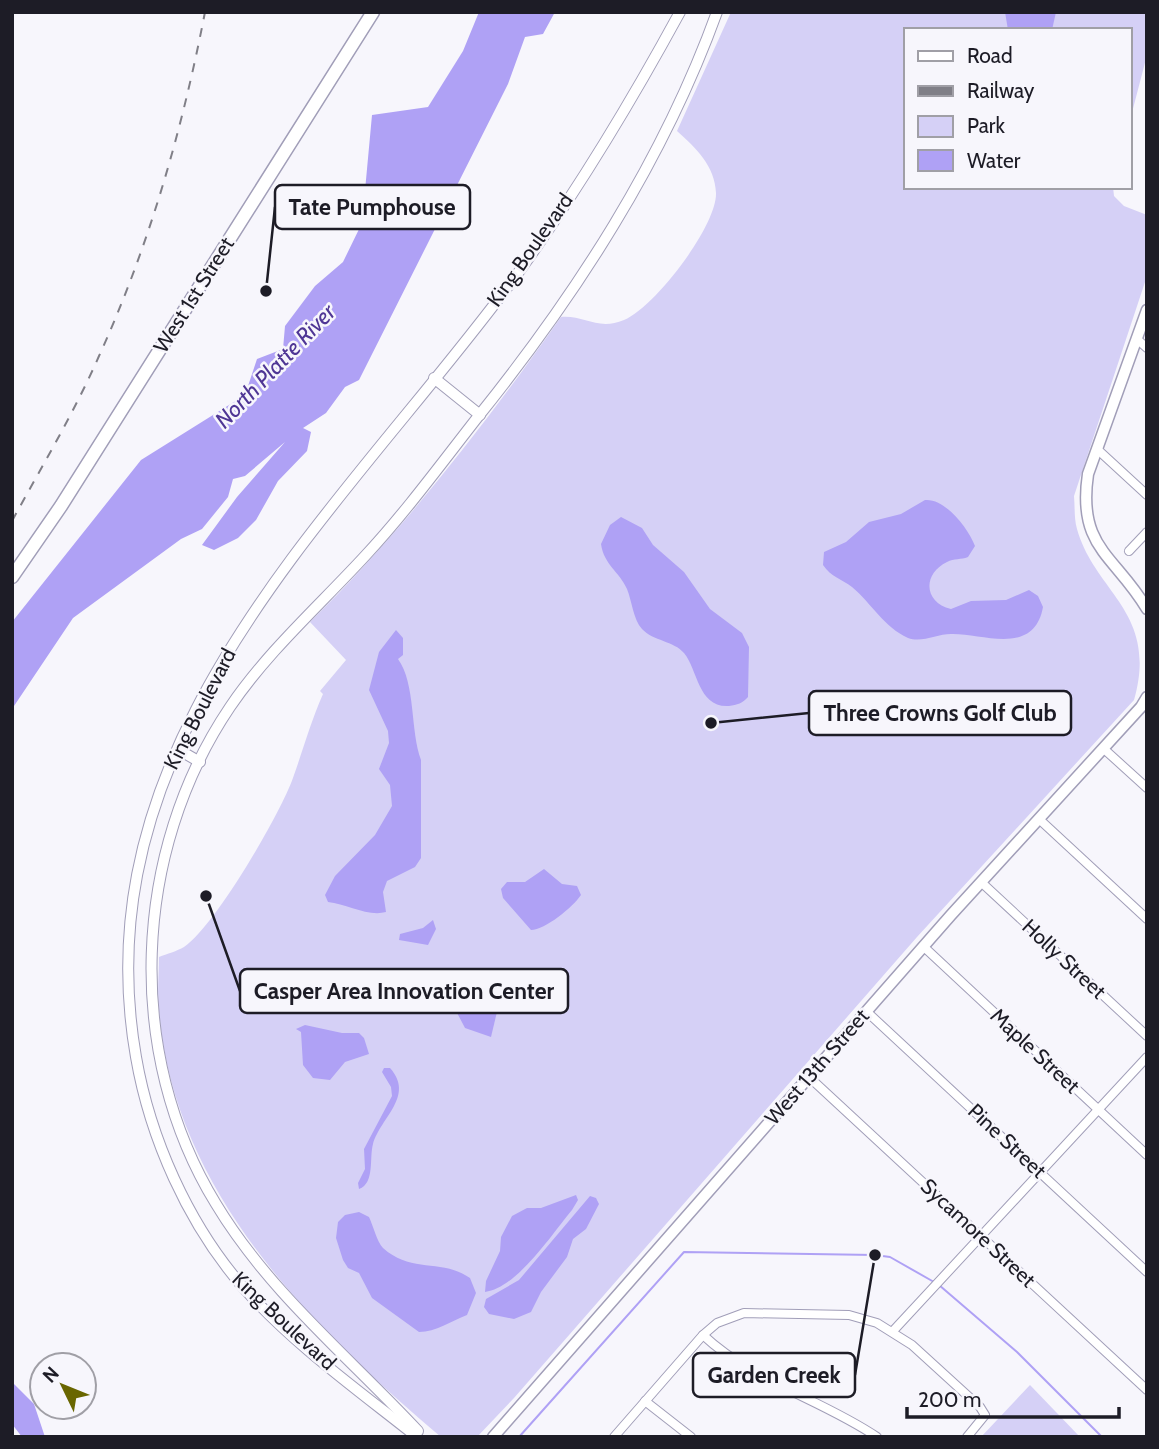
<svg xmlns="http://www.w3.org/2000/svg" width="1159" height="1449" font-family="Cabin,sans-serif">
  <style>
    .green { fill: #d5d0f6 }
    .water { fill: #afa1f5 }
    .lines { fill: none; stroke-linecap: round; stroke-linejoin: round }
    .stream { stroke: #afa1f5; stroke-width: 2 }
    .minor-casing { stroke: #a19eb8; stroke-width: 10 }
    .tertiary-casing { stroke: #a19eb8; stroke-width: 12 }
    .secondary-casing { stroke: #a19eb8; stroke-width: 13 }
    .primary-casing { stroke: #a19eb8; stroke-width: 15 }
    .minor { stroke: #fff; stroke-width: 8 }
    .tertiary { stroke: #fff; stroke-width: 10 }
    .secondary { stroke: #fff; stroke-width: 10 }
    .primary { stroke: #fff; stroke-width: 12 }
    .rail { stroke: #807f87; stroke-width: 2; stroke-dasharray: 9 9; stroke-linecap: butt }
    .labels { text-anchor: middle; stroke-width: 5; stroke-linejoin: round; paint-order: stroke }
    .street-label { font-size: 21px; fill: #1d1c26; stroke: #f7f6fc }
    .water-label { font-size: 23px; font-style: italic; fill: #4f3695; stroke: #f7f6fc }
    .leader { fill: none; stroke: #1d1c26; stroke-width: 2.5 }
    .callout-dot { fill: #1d1c26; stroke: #f7f6fc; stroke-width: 2.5 }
    .callout { fill: #f7f6fc; stroke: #1d1c26; stroke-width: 2.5 }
    .callout-label { font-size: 23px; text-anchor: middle; font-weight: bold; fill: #1d1c26 }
  </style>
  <rect width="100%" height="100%" fill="#f7f6fc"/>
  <g class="green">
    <path d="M731,12H1147V55L1129,124V30H905V187H1113L1114,196L1124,206L1147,215V276L1074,496C1075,507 1074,519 1077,529C1095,593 1159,612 1134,700L917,937L514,1398L477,1437H441C310,1326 173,1190 159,1010C157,993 159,974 159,957C167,954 177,951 184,947C214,928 283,810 294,775C304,747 311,721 323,694L320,691L346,660L310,622C402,532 487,422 561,317C584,315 598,331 624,320C655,307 717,226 716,193C715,166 696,148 677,131Z"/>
    <polygon points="1030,1385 1080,1437 981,1437"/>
  </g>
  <g class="water">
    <polygon points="479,12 555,12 543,34 525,37 508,84 359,380 345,387 326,413 303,428 311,432 307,451 278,481 256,520 238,538 214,550 202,545 237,497 285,442 245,476 233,479 228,497 202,529 181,539 73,618 12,709 12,622 141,460 245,395 257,359 283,349 285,326 315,286 343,262 362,223 372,115 428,107 463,51"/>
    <polygon points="1005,12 1056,12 1052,30 1008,30"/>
    <path d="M925,500C945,498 968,528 975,546L968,557C961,560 954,558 947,562C922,574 924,603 951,609L971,601L1006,600L1029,590L1038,596L1043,607C1034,657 982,633 951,634C937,634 922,643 908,638C884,627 872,604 852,587C842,579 831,577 823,565L824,552L846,542L869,522L901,514Z"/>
    <path d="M621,517L642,528L653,545L684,572L710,609L742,633L749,647L748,697C743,703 737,705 729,706C698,708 698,670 684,653C674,641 653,641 642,629C633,619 632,601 627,589C619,571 604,565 601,544L610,525Z"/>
    <path d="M396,630L403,638V655L398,659C416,684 410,731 421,760V858L415,867L387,881L383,892L386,912C368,917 347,904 328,902L325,895L335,876L375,835L392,806L390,785L379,769L389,743L388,731L369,690L379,652Z"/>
    <path d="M544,869L562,884L577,886L581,895C573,907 545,930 531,930L503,898L501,889L507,882H525Z"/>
    <polygon points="433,920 436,929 428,945 399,940 400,934 423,928"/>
    <polygon points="495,991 501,995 491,1037 465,1028 455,1009 459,993"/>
    <polygon points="305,1025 342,1033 359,1033 364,1038 369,1054 345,1062 330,1080 313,1078 303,1065 301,1032 296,1029"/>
    <path d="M384,1068H390C415,1096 381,1117 373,1144C369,1158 375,1183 359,1189L358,1183L365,1169L364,1149L392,1096L391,1087L382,1072Z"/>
    <path d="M576,1195L578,1200L572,1210C552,1234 517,1288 485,1292L486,1281L500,1251L501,1237L512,1216L527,1208H541Z"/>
    <polygon points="590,1196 596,1198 599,1204 586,1229 573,1239 567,1257 541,1292 531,1312 514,1319 489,1314 484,1307 486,1299 519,1280"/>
    <path d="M359,1212L369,1217C373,1225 377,1242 383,1248C412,1274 441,1258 470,1278L476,1293L467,1315C451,1321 436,1332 419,1332L372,1298L359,1273L348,1268L343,1260L336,1238L338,1222L345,1215Z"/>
    <polygon points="12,1382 34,1404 45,1437 22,1437 12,1424"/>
  </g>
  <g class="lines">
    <g class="stream">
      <polyline points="939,1285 1017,1352 1102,1437"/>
      <polyline points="519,1437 684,1252 875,1255 890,1257 934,1282"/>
    </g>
    <defs>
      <g id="minor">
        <polyline points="1138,340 1147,348"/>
        <polyline points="1097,449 1147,495"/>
        <polyline points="1129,551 1147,532"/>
        <polyline points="1104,749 1147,788"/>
        <polyline points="1039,819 1147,919"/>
        <polyline points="981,882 1147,1036"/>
        <polyline points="924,947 1147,1155"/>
        <polyline points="866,1011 1147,1272"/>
        <polyline points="809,1077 1147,1390"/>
        <polyline points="893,1331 1147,1057"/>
        <path d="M703,1335C753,1382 821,1399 877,1437"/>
        <polyline points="645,1401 691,1437"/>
        <polyline points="614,1437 703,1335 717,1323 744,1313 849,1315 877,1323 912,1345 980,1407 985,1415 967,1437"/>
      </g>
      <g id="tertiary">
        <polyline points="434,378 480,415"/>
        <polyline points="179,750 200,762"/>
        <path d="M418,1431C349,1357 269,1292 216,1204C124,1054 132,852 230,707C268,651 319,606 365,556C405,513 441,464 477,418C576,295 663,161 717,12"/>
        <path d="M417,1437C358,1390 292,1343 243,1287C188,1224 150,1138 136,1057C79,733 346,508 518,273C578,190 631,102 680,12"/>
      </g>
      <g id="secondary">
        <path d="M1147,310L1088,474C1077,548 1115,555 1147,609"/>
        <polyline points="493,1437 951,915 1141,707 1147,697"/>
      </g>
      <polyline id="primary" points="12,577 61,506 373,12"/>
    </defs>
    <use href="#minor" class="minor-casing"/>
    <use href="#tertiary" class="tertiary-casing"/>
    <use href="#secondary" class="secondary-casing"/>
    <use href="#primary" class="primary-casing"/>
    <use href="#minor" class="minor"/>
    <use href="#tertiary" class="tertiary"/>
    <use href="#secondary" class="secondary"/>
    <use href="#primary" class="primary"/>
    <path class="rail" d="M12,521C42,466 74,413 99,356C149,246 182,131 205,12"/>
  </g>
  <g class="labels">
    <g class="street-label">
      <text transform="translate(530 250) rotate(-55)" y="7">King Boulevard</text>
      <text transform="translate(194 295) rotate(-58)" y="7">West 1st Street</text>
      <text transform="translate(200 709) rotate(-63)" y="7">King Boulevard</text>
      <text transform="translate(1064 959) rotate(43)" y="7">Holly Street</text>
      <text transform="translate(1035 1051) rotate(43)" y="7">Maple Street</text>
      <text transform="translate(817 1067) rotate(-49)" y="7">West 13th Street</text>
      <text transform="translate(1007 1141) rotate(43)" y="7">Pine Street</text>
      <text transform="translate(978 1233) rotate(43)" y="7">Sycamore Street</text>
      <text transform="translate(284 1321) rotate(43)" y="7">King Boulevard</text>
    </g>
    <g class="water-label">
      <text transform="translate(275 366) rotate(-46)" y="8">North Platte River</text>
    </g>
  </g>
  <path class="leader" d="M266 291L275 207M711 723L809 713M206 896L240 991M875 1255L855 1375"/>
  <g class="callout-dot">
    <circle cx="266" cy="291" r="7"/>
    <circle cx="711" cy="723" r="7"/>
    <circle cx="206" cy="896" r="7"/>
    <circle cx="875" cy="1255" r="7"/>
  </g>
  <g class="callout">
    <rect x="275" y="185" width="195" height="44" rx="7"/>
    <rect x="809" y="691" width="262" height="44" rx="7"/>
    <rect x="240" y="969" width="328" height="44" rx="7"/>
    <rect x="693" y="1353" width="162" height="44" rx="7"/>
  </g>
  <g class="callout-label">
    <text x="372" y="215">Tate Pumphouse</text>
    <text x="940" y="721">Three Crowns Golf Club</text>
    <text x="404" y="999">Casper Area Innovation Center</text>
    <text x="774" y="1383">Garden Creek</text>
  </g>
  <rect width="1159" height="1449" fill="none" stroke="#1d1c26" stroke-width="28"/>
  <rect x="904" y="28" width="228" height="161" fill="#f7f6fc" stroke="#a09fa6" stroke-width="2"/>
  <rect x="918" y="51" width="35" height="10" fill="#ffffff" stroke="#a09fa6" stroke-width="2"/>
  <text x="967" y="63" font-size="21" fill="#1d1c26">Road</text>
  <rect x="918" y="86" width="35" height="10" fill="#807f87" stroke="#a09fa6" stroke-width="2"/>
  <text x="967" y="98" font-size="21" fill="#1d1c26">Railway</text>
  <rect x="918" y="116" width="35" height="21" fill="#d5d0f6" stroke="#a09fa6" stroke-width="2"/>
  <text x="967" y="133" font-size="21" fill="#1d1c26">Park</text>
  <rect x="918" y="150" width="35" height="21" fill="#afa1f5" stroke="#a09fa6" stroke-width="2"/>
  <text x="967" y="168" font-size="21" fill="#1d1c26">Water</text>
  <g transform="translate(63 1386) rotate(313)"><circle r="33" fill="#f7f6fc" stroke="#a09fa6" stroke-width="2"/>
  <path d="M0-5L12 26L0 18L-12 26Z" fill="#696600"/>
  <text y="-10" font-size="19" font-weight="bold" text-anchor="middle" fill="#1d1c26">N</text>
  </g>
  <path d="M907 1407v10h212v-10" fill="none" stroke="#1d1c26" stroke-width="3.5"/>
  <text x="918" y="1407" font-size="21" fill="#1d1c26" stroke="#f7f6fc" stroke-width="5" paint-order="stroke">200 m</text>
</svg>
